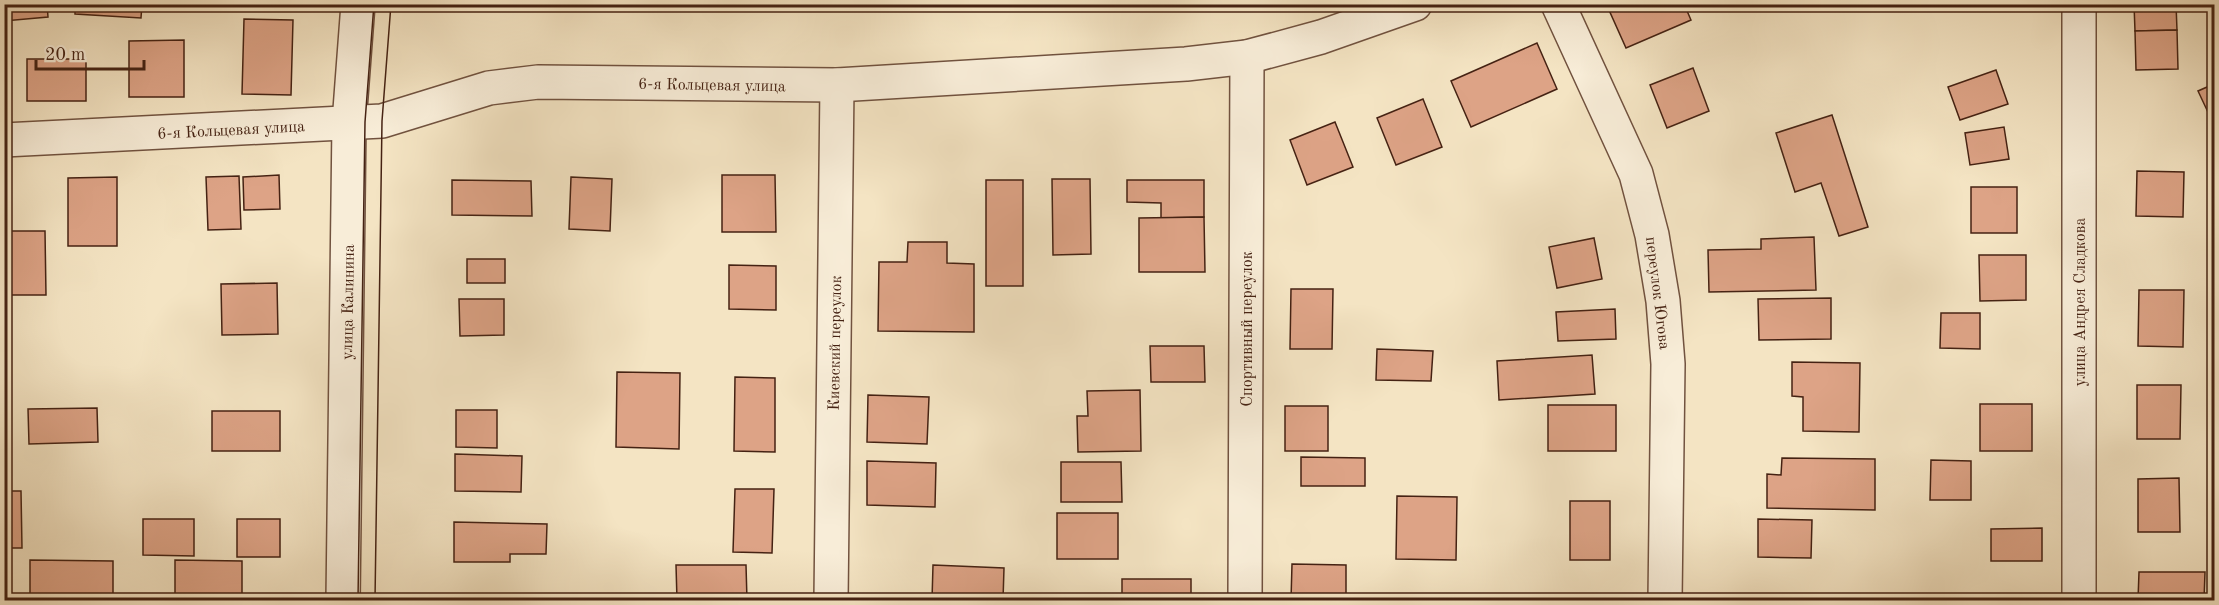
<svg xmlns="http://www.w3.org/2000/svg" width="2219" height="605" font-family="'Old Standard TT',serif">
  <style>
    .building { fill: #dda386; stroke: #452213; stroke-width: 1.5 }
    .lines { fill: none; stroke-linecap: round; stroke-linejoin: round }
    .minor-casing { stroke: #71523f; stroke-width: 36 }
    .minor { stroke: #f8edd8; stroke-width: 33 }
    .tram { stroke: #452213; stroke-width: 1.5 }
    .labels { text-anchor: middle; stroke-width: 4.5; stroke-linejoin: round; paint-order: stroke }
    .street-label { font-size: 16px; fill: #452213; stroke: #f8edd8 }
  </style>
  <rect width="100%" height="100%" fill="#f4e4c3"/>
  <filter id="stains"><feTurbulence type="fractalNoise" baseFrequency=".00333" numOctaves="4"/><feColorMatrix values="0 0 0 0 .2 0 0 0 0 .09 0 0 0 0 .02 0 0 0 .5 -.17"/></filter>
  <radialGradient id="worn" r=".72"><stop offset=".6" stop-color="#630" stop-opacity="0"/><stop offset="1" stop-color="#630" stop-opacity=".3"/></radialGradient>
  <g class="building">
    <polygon points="4,4 47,4 48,17 4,21"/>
    <polygon points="75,4 142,4 141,18 75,14"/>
    <polygon points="469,4 518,4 518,6"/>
    <polygon points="558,4 607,4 607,10 558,8"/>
    <polygon points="896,4 950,4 950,7 896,6"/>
    <rect x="955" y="4" width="42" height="3"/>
    <polygon points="1621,4 1684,4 1691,20 1626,48 1609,10"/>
    <polygon points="2134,4 2176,4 2177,30 2135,31"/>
    <polygon points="244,19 293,20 291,95 242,94"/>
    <polygon points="2177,30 2178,69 2136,70 2135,31"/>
    <polygon points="184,40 184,97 129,97 129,41"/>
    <polygon points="1537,43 1557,89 1471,127 1451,81"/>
    <rect x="27" y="59" width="59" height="42"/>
    <polygon points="1693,68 1709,111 1667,128 1650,85"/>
    <polygon points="1996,70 2008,104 1960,120 1948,87"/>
    <polygon points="2214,84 2214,125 2198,91"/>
    <polygon points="1423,99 1442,147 1396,165 1377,118"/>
    <polygon points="1832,115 1868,227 1839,236 1821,183 1795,192 1776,133"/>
    <polygon points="1335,122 1353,167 1307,185 1290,140"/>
    <polygon points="2004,127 2009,159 1970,165 1965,133"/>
    <polygon points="2137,171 2184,172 2183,217 2136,216"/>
    <polygon points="279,175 280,209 244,210 243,177"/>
    <polygon points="722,175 775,175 776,232 722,232"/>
    <polygon points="239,176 241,229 208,230 206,177"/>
    <polygon points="117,177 117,246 68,246 68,178"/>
    <polygon points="571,177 612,179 610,231 569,229"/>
    <polygon points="1052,179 1090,179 1091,254 1053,255"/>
    <polygon points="452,180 531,181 532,216 452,215"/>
    <rect x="986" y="180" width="37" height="106"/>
    <polygon points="1127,180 1204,180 1204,217 1161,218 1161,203 1127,202"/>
    <rect x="1971" y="187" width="46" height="46"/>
    <polygon points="1204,217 1205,272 1139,272 1139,218"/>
    <polygon points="4,231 45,231 46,295 4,295"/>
    <polygon points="1814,237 1816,290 1709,292 1708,250 1761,249 1761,239"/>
    <polygon points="1594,238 1602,279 1557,288 1549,247"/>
    <polygon points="908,242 947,242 947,263 974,264 974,332 878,331 879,262 907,262"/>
    <polygon points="1979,255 2026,255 2026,300 1980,301"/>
    <rect x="467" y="259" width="38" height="24"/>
    <polygon points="729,265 776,266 776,310 729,309"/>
    <polygon points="277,283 278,334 222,335 221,284"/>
    <polygon points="1291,289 1333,289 1332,349 1290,349"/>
    <polygon points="2139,290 2184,290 2183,347 2138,346"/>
    <polygon points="1831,298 1831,339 1759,340 1758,299"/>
    <polygon points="459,299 504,299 504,335 460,336"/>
    <polygon points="1615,309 1616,339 1558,341 1556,312"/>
    <polygon points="1941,313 1980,313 1980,349 1940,348"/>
    <polygon points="1150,346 1204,346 1205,382 1151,382"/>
    <polygon points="1377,349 1433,351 1431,381 1376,380"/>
    <polygon points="1592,355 1595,394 1499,400 1497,361"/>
    <polygon points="1792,362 1860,363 1859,432 1803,431 1803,397 1792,396"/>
    <polygon points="617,372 680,373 679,449 616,447"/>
    <polygon points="735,377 775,378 775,452 734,451"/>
    <polygon points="2137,385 2181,385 2180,439 2137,439"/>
    <polygon points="1140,390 1141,451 1078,452 1077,416 1088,416 1087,391"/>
    <polygon points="868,395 929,397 927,444 867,442"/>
    <rect x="1980" y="404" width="52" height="47"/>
    <rect x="1548" y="405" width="68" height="46"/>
    <rect x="1285" y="406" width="43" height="45"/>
    <polygon points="97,408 98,442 29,444 28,409"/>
    <polygon points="456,410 497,410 497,448 456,447"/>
    <rect x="212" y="411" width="68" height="40"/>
    <polygon points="455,454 522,456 521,492 455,491"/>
    <polygon points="1301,457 1365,458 1365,486 1301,486"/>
    <polygon points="1782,458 1875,459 1875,510 1767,508 1767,474 1781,475"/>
    <polygon points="1931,460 1971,461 1971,500 1930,500"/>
    <polygon points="867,461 936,463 935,507 867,505"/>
    <polygon points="1061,462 1121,462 1122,502 1061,502"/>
    <polygon points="2179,478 2180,532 2138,532 2138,479"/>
    <polygon points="735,489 774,489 772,553 733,552"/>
    <polygon points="4,491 21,491 22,548 4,548"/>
    <polygon points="1397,496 1457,497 1456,560 1396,559"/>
    <rect x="1570" y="501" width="40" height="59"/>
    <rect x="1057" y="513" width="61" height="46"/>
    <polygon points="143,519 194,519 194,556 143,555"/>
    <rect x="237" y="519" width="43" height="38"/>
    <polygon points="1758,519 1812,520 1811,558 1758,557"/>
    <polygon points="454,522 547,524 546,554 510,554 510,562 454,562"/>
    <polygon points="2042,528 2042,561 1991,561 1991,529"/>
    <polygon points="30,560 113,561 113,595 80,595 80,600 30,600"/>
    <polygon points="175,560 242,561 242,600 175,600"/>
    <polygon points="1292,564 1346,565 1346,600 1291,600"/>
    <polygon points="676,565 746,565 747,600 677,600"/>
    <polygon points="933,565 1004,568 1003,600 932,600"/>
    <polygon points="2139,572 2205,572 2204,600 2138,600"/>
    <rect x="1122" y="579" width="69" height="21"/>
    <polygon points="1724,595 1797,597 1797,600 1724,600"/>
  </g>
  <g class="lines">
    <defs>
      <g id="minor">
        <polyline points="1558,4 1636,174 1652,235 1663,301 1668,364 1665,600"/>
        <polyline points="4,140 382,121 489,88 538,82 837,85 1186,64 1247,57 1321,37 1415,4"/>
        <polyline points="343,600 349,123 358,4"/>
        <polyline points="831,600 837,85"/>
        <polyline points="1245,600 1247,57"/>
        <polyline points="2079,600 2079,4"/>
      </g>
    </defs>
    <use href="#minor" class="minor-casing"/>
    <use href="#minor" class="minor"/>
    <g class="tram">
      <polyline points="358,600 365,122 374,4"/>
      <polyline points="375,600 382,121 391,4"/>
    </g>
  </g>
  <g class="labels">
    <g class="street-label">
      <text transform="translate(712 84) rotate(1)" y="6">6-я Кольцевая улица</text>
      <text transform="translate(231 129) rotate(-3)" y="6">6-я Кольцевая улица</text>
      <text transform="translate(1659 293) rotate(83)" y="6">переулок Югова</text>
      <text transform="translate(347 302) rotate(-89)" y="6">улица Калинина</text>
      <text transform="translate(2079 302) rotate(-90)" y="6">улица Андрея Сладкова</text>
      <text transform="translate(1246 329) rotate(-90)" y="6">Спортивный переулок</text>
      <text transform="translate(834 343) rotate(-89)" y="6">Киевский переулок</text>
    </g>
  </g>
  <rect width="2219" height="605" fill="none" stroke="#f4e4c3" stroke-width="24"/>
  <rect x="6" y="6" width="2207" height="593" fill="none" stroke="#452213" stroke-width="3"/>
  <rect x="12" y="12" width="2195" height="581" fill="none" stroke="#452213" stroke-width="1.5"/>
  <path d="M36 60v9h108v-9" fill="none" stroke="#452213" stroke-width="3"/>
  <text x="45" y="60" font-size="18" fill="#452213" stroke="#f8edd8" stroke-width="4.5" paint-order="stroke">20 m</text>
  <rect width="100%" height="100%" filter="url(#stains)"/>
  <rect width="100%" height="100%" fill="url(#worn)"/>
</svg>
